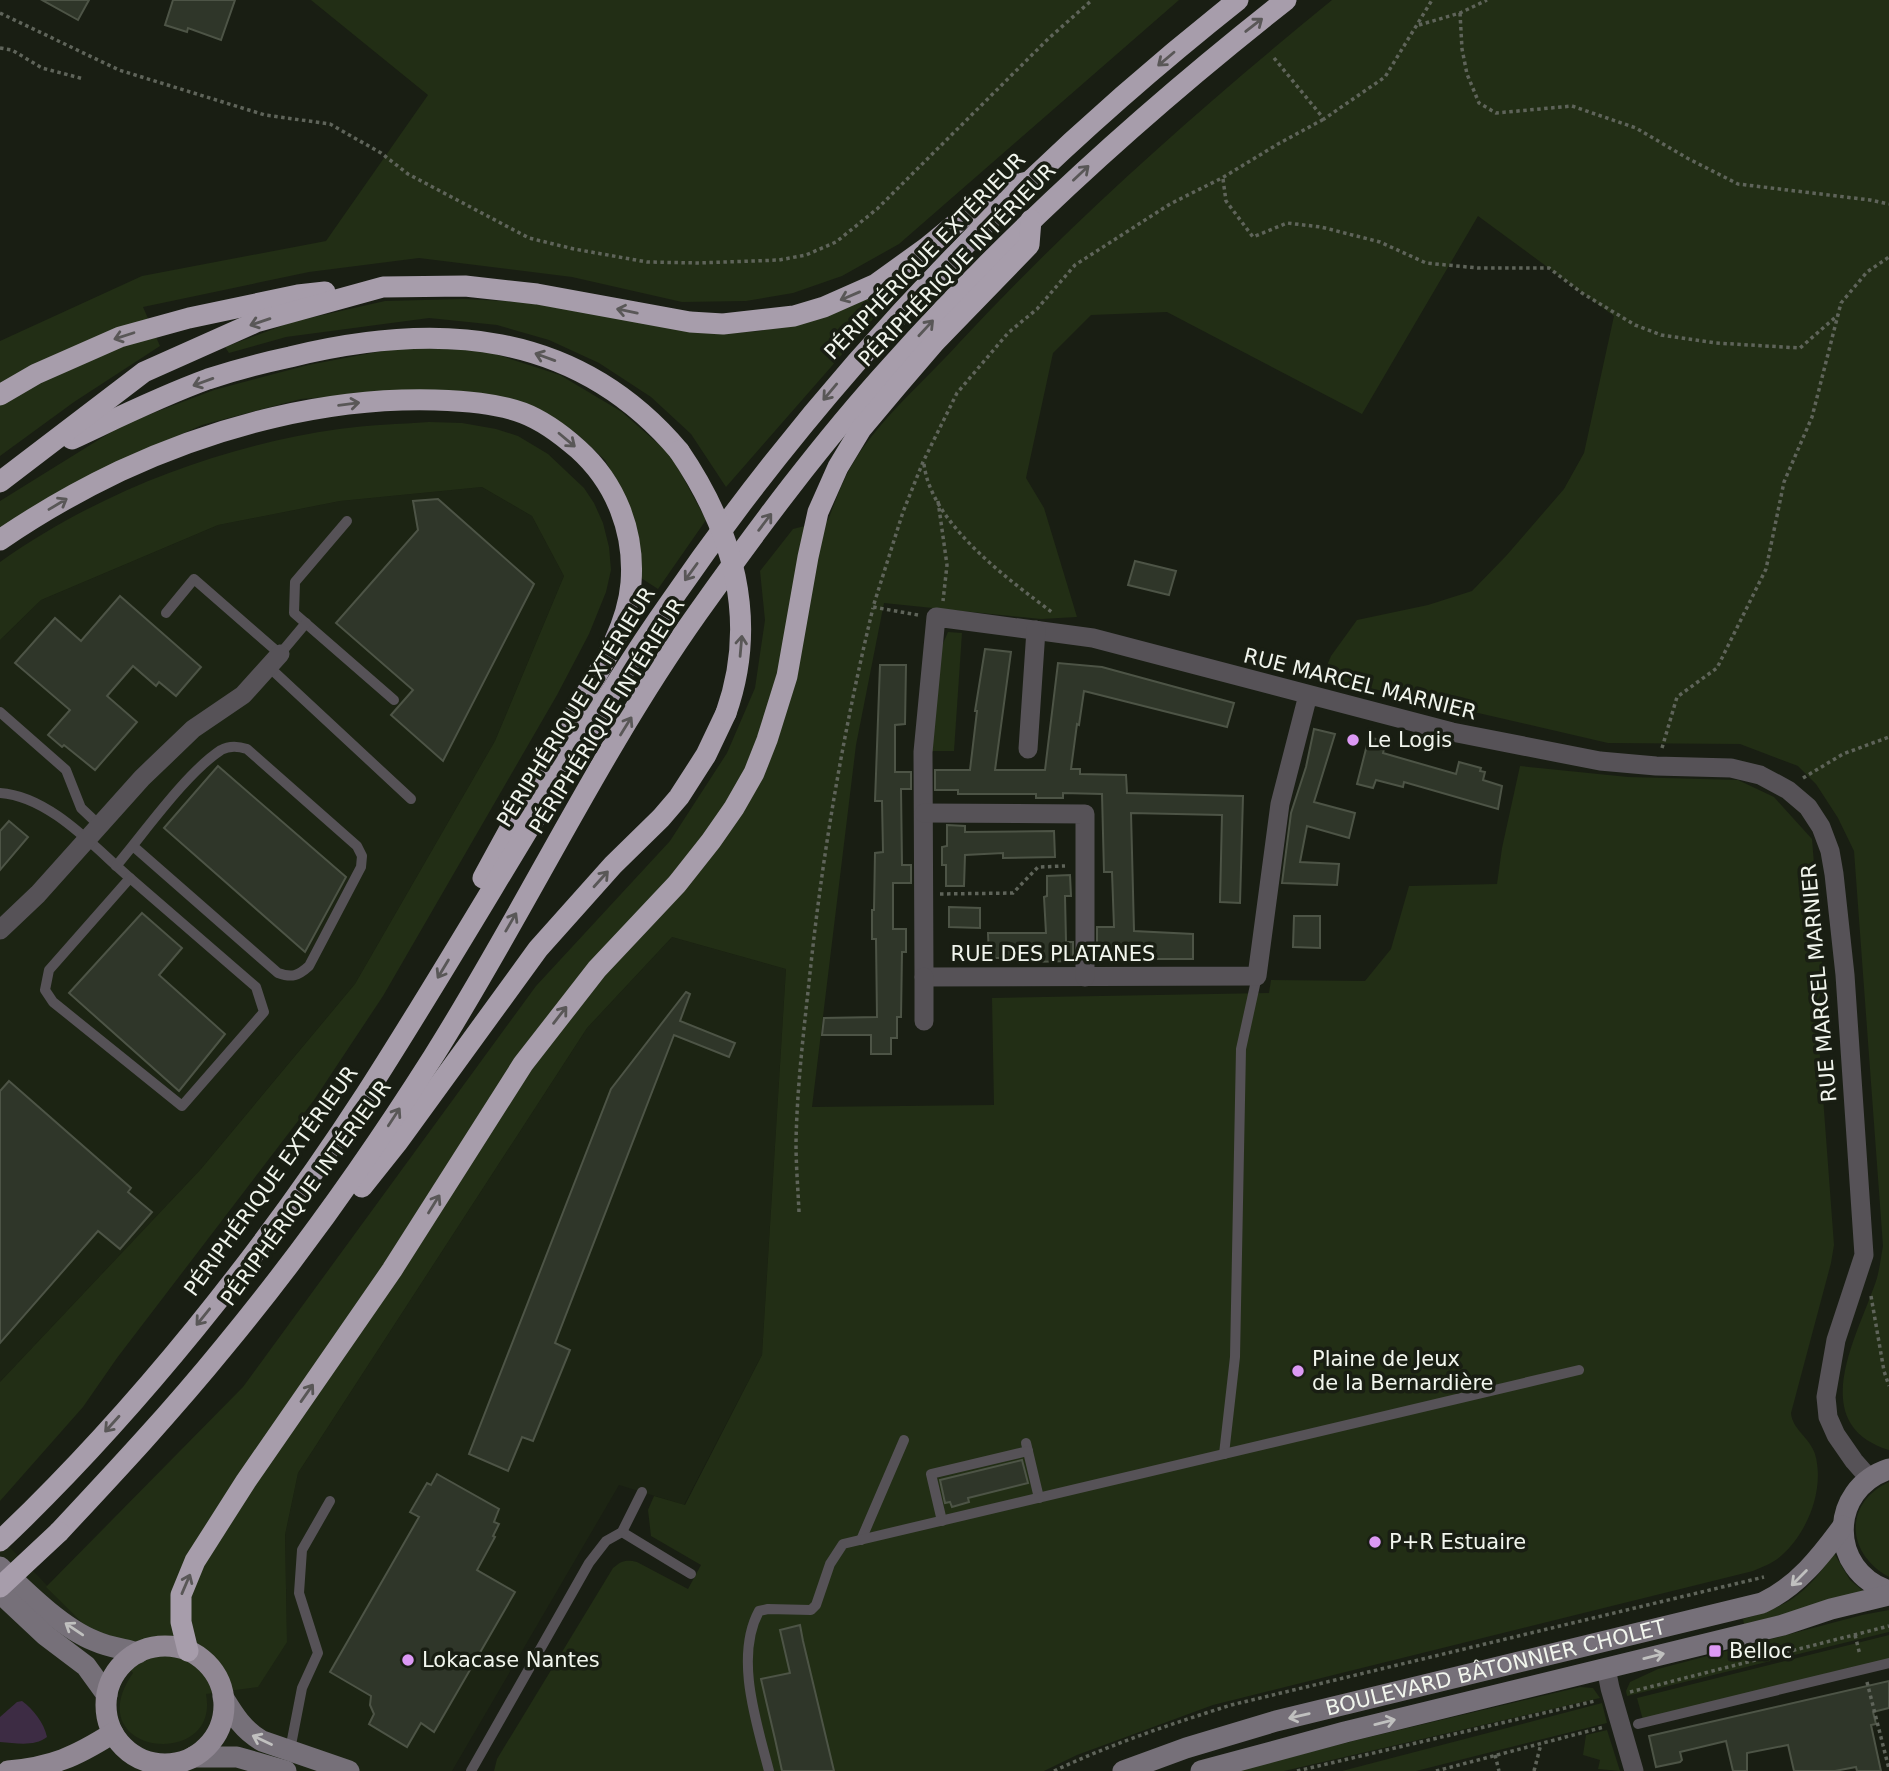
<svg xmlns="http://www.w3.org/2000/svg" width="1889" height="1771" font-family="'DejaVu Sans',sans-serif">
  <style>
    .built { fill: #1c2413 }
    .green { fill: #222e15 }
    .water { fill: #3d2c44 }
    .building { fill: #2f3629; stroke: #4d5446; stroke-width: 2 }
    .lines { fill: none; stroke-linecap: round; stroke-linejoin: round }
    .path { stroke: #5f645a; stroke-width: 3.5; stroke-dasharray: 3.5 3.5; stroke-linecap: butt }
    .lane { stroke: #565257; stroke-width: 10 }
    .street { stroke: #565257; stroke-width: 19 }
    .secondary { stroke: #767079; stroke-width: 21 }
    .primary { stroke: #908793; stroke-width: 21 }
    .highway { stroke: #a79dab; stroke-width: 21 }
    .highway-bridge { stroke: #a79dab; stroke-width: 21 }
    .oneway { stroke: #595757 }
    .oneway2 { stroke: #c0c0bf }
    .poi-dot { fill: #dc99f4; stroke: #191e13; stroke-width: 2.5 }
    .labels { text-anchor: middle; stroke-width: 7; stroke-linejoin: round; paint-order: stroke }
    .street-label { font-size: 21px; fill: #f1f5ed; stroke: #191e13 }
    .poi-label { font-size: 21px; fill: #f1f5ed; stroke: #191e13; text-anchor: start }
  </style>
  <rect width="100%" height="100%" fill="#191e13"/>
  <g class="built">
    <polygon points="482,487 532,516 564,576 495,741 355,984 201,1169 0,1382 0,640 41,600 218,525 340,501"/>
    <polygon points="672,937 786,969 762,1355 684,1505 619,1485 452,1771 0,1771 0,1537 160,1701 287,1642 285,1535 298,1473 587,1028"/>
  </g>
  <g class="green">
    <polygon points="311,0 1179,0 899,244 842,276 793,293 746,301 682,302 572,277 419,258 309,272 143,307 160,346 74,402 0,456 0,341 142,276 326,241 428,95"/>
    <path d="M1332,0H1889V1450C1803,1423 1860,1332 1877,1278C1880,1267 1881,1256 1883,1246L1854,851L1838,818L1816,784L1798,766L1740,744L1608,743L1322,677L1331,656L1357,620L1428,605L1472,591L1506,556L1564,489L1584,453L1614,316L1478,216L1362,414L1167,312L1091,315L1053,353L1026,478L1044,508L1077,617L1041,619L884,603L856,745L812,1107L994,1105L992,998L1269,993L1271,980L1365,981L1391,949L1409,886L1497,884L1502,848L1520,766L1628,777L1738,780L1774,797L1812,839L1824,989L1816,1003L1834,1245L1831,1263L1791,1413C1792,1429 1810,1438 1815,1454C1825,1488 1808,1532 1782,1555C1774,1563 1763,1567 1753,1571L1213,1705L1077,1755L1044,1771H494L497,1759L613,1568C621,1561 626,1559 637,1562L688,1589L701,1565L651,1536L648,1510L654,1496L685,1505L762,1355L786,969L672,937L587,1028L298,1473L285,1535L287,1642L258,1687L206,1694C221,1771 76,1755 133,1673L46,1587L243,1387L536,986L670,841L727,753L755,688L765,620L760,571L793,529L828,520C834,505 839,490 846,476C870,427 922,384 959,343C1074,219 1201,107 1332,0Z"/>
    <polygon points="883,293 887,303 726,487 691,434 651,397 599,363 549,340 497,325 429,318 286,337 229,353 225,347 292,322 385,301 463,299 523,302 720,334 760,331 829,314"/>
    <polygon points="403,347 486,351 560,375 622,412 671,455 706,520 658,589 641,578 629,506 605,460 576,433 535,408 410,391 301,399 202,425 124,460 0,528 0,501 124,424 214,390 308,365"/>
    <path d="M429,422L462,423L496,429L518,436L548,454L584,488L594,503L603,523L609,547L611,570L606,592L589,634L557,695L383,996L314,1100L117,1358L83,1407L0,1501V1382L201,1169L355,984L495,741L564,576L532,516L482,487L340,501L218,525L41,600L0,640V562C99,492 219,446 339,429C368,425 399,424 429,422Z"/>
    <polygon points="948,632 962,633 954,751 931,751 941,648"/>
    <path d="M1889,1482V1577C1846,1554 1843,1503 1889,1482Z"/>
    <path d="M1834,1553L1850,1580L1867,1594L1744,1624L1743,1619C1790,1606 1807,1593 1834,1553Z"/>
    <polygon points="1889,1610 1889,1632 1627,1696 1626,1691 1630,1682 1658,1669 1862,1615"/>
    <polygon points="1889,1635 1889,1659 1643,1720 1637,1698"/>
    <polygon points="1580,1687 1593,1688 1600,1698 1284,1771 1236,1771 1357,1740"/>
    <polygon points="1602,1703 1607,1723 1416,1771 1342,1771"/>
    <polygon points="1607,1730 1620,1771 1598,1769 1600,1760 1583,1755 1586,1735"/>
  </g>
  <path class="water" d="M22,1701C33,1709 44,1723 47,1737C34,1747 16,1743 0,1742V1717L17,1702Z"/>
  <g class="building">
    <polygon points="42,0 89,0 78,20"/>
    <polygon points="173,0 235,0 221,40 188,28 187,32 165,25"/>
    <polygon points="438,499 534,584 443,761 391,715 413,690 336,623 418,530 413,501"/>
    <polygon points="1135,561 1176,571 1169,595 1128,585"/>
    <polygon points="120,596 201,667 176,696 159,682 156,686 133,666 107,696 137,722 95,770 64,745 62,747 48,735 70,710 15,663 55,618 81,641"/>
    <polygon points="985,649 1011,652 995,770 1045,770 1058,663 1102,667 1234,703 1227,727 1084,691 1079,725 1077,724 1071,769 1080,769 1080,774 1126,775 1127,793 1243,796 1240,903 1220,902 1222,815 1131,813 1134,931 1193,934 1193,959 1154,959 1154,954 1125,954 1125,947 1097,948 1097,927 1114,927 1112,872 1104,872 1102,794 1063,793 1063,798 1036,798 1036,794 958,794 958,790 935,790 935,770 970,770 977,711 975,711"/>
    <polygon points="880,665 906,665 905,724 895,725 895,772 911,772 911,789 901,789 902,865 911,865 911,883 893,883 893,929 906,929 906,952 902,952 901,1017 897,1017 897,1038 891,1038 891,1054 871,1054 871,1035 822,1035 824,1018 877,1017 876,939 872,939 872,910 874,910 875,853 883,852 882,801 875,801"/>
    <polygon points="1314,729 1335,734 1314,802 1355,813 1349,838 1307,826 1300,862 1339,864 1337,885 1282,883 1291,813 1306,767"/>
    <polygon points="1369,737 1386,742 1383,753 1456,774 1459,762 1481,768 1480,771 1485,772 1483,780 1502,786 1498,809 1404,782 1403,787 1376,780 1373,788 1357,784"/>
    <polygon points="218,766 346,877 305,952 164,828"/>
    <polygon points="9,821 28,837 0,870 0,831"/>
    <polygon points="947,825 965,826 965,832 1054,831 1055,857 1003,858 1003,853 965,855 964,886 946,886 946,865 942,865 942,847 947,846"/>
    <polygon points="1070,875 1071,896 1065,896 1066,942 1073,942 1073,961 1029,962 1029,958 989,958 988,933 1046,933 1044,897 1047,896 1047,876"/>
    <polygon points="949,907 980,908 980,928 949,927"/>
    <polygon points="142,913 182,948 159,975 225,1034 179,1091 69,993"/>
    <polygon points="1294,916 1320,916 1320,948 1293,947"/>
    <polygon points="686,992 690,994 680,1021 735,1043 729,1057 674,1035 555,1343 570,1350 533,1441 522,1437 508,1471 469,1454 611,1089"/>
    <polygon points="9,1081 131,1188 128,1192 152,1212 120,1249 98,1231 0,1343 0,1091"/>
    <polygon points="1022,1460 1028,1483 968,1498 969,1502 952,1507 950,1502 945,1503 940,1480"/>
    <polygon points="437,1474 499,1509 494,1522 499,1524 493,1536 495,1537 477,1570 515,1592 434,1732 421,1723 407,1747 369,1724 374,1714 370,1705 371,1696 330,1672 419,1517 410,1512 427,1483 431,1485"/>
    <polygon points="800,1625 803,1641 834,1771 782,1771 775,1739 761,1679 790,1673 780,1630"/>
    <polygon points="1889,1681 1889,1708 1873,1712 1876,1724 1871,1725 1881,1771 1857,1771 1856,1767 1835,1771 1794,1771 1788,1745 1747,1753 1747,1771 1733,1771 1726,1741 1680,1752 1682,1760 1680,1762 1656,1767 1649,1736"/>
  </g>
  <g class="lines">
    <g class="path">
      <polyline points="0,13 119,70 265,115 330,124 381,153 408,174 529,238 574,249 647,262 699,263 779,260 806,255 836,242 877,209 1048,39 1092,0"/>
      <polyline points="1460,13 1462,49 1467,74 1479,103 1496,113 1572,106 1636,128 1687,158 1738,184 1870,200 1889,204"/>
      <polyline points="1419,25 1460,13 1487,0"/>
      <polyline points="0,48 12,50 42,68 84,79"/>
      <polyline points="1274,58 1324,119 1385,77 1432,0"/>
      <polyline points="1223,179 1226,201 1253,237 1287,223 1321,227 1380,242 1426,263 1478,268 1549,268 1582,293 1635,325 1661,335 1716,343 1800,348 1838,315"/>
      <path d="M924,464C931,524 1008,579 1053,613"/>
      <polyline points="938,501 947,565 943,601"/>
      <polyline points="918,615 873,607 903,512 923,462 957,393 1008,333 1037,309 1075,265 1170,204 1222,178 1278,144 1324,119"/>
      <polyline points="1662,748 1677,697 1717,668 1766,569 1784,482 1812,417 1841,303 1867,272 1889,257"/>
      <polyline points="1803,778 1843,754 1889,737"/>
      <polyline points="940,894 1013,893 1038,867 1065,866"/>
      <path d="M799,1212C798,1189 796,1166 796,1143C797,1086 804,1029 810,973C823,850 844,728 873,608"/>
      <polyline points="1871,1296 1884,1371 1889,1386"/>
      <polyline points="1855,1635 1860,1655"/>
      <polyline points="1867,1682 1889,1769"/>
      <polyline points="1630,1692 1889,1626"/>
      <polyline points="1495,1755 1499,1771"/>
      <path d="M1054,1771C1111,1744 1171,1724 1231,1705L1764,1577"/>
      <polyline points="1297,1771 1595,1701"/>
      <polyline points="1436,1771 1604,1727"/>
      <polyline points="1534,1771 1541,1744"/>
    </g>
    <g class="lane">
      <polyline points="347,521 295,582 294,613 394,700"/>
      <polyline points="166,613 194,579 280,654 306,623"/>
      <polyline points="269,667 411,799"/>
      <polyline points="0,712 66,770 81,808 99,825"/>
      <path d="M0,793C49,796 94,847 130,878"/>
      <path d="M116,866C145,832 185,774 221,750C230,745 238,746 247,749L357,846L362,856L361,867L309,966C298,976 292,978 278,973L133,846"/>
      <polygon points="130,878 256,987 264,1012 182,1106 53,1002 45,990 49,970"/>
      <polyline points="1026,1443 1039,1498"/>
      <polyline points="1224,1454 1235,1357 1241,1049 1257,976"/>
      <polyline points="942,1521 931,1474 1028,1451"/>
      <polyline points="622,1532 691,1574"/>
      <polyline points="861,1540 904,1440"/>
      <polyline points="1638,1724 1889,1663"/>
      <polyline points="290,1750 302,1688 318,1653 299,1593 302,1550 330,1501"/>
      <polyline points="158,1771 159,1764"/>
      <polyline points="471,1771 589,1563 606,1541 622,1532 642,1492"/>
      <path d="M769,1771C757,1724 734,1657 759,1611L768,1609L811,1610L816,1605L830,1564L843,1544L1579,1370"/>
    </g>
    <g class="street">
      <polyline points="1308,695 1280,804 1257,976 924,977 923,752 936,617 1093,638 1452,732 1600,761 1656,766 1731,768 1760,775 1788,790 1808,807 1821,827 1830,851 1834,874 1845,975 1864,1255 1836,1340 1826,1397 1828,1417 1836,1435 1854,1461 1869,1478"/>
      <polyline points="1028,749 1036,630"/>
      <polyline points="924,813 1085,814 1085,977"/>
      <polyline points="0,930 38,894 142,778 193,729 243,695 280,654"/>
      <polyline points="924,1021 924,977"/>
      <polyline points="1606,1668 1610,1688 1634,1771"/>
    </g>
    <g class="secondary">
      <path d="M1889,1469C1828,1489 1828,1571 1889,1591"/>
      <path d="M0,1567C26,1592 62,1628 95,1641C108,1647 124,1649 138,1653"/>
      <polyline points="0,1593 45,1635 86,1666 107,1695"/>
      <path d="M223,1697C234,1715 243,1730 262,1741L349,1771"/>
      <polyline points="193,1757 237,1757 286,1771"/>
      <path id="s1" d="M1123,1771L1186,1748L1276,1721L1762,1603C1797,1587 1821,1556 1843,1526"/>
      <polyline points="1201,1771 1345,1732 1783,1625 1831,1609 1889,1595"/>
    </g>
    <g class="primary">
      <circle cx="165" cy="1705" r="59"/>
      <path d="M8,1771C52,1767 75,1757 113,1733"/>
    </g>
    <g class="highway">
      <polyline points="0,395 36,374 120,337 189,318 298,295 325,292"/>
      <path d="M72,439C117,418 161,396 208,379C235,370 262,363 290,357C436,321 576,329 679,451"/>
      <polyline points="0,482 144,372 256,322 383,287 465,286 537,294 690,322 723,324 794,316 824,307 876,284 926,248 999,188 1028,182"/>
      <path d="M0,540C38,514 78,491 120,471C217,426 328,397 435,400C465,401 495,403 523,413C544,421 561,434 578,449C616,483 635,532 631,583C627,633 593,680 569,723C540,775 511,826 483,878"/>
      <polyline points="362,1187 397,1143 538,949 613,865 661,818 679,797 706,755 726,713"/>
      <path d="M59,1532C116,1471 172,1411 224,1347C300,1255 369,1158 433,1057C525,911 598,754 697,614C758,528 822,442 893,364C1013,230 1145,111 1286,0"/>
      <path d="M0,1541C135,1413 265,1250 366,1094C420,1010 471,924 523,838C572,758 617,677 671,601C828,373 1021,172 1238,0"/>
      <polyline points="188,1651 181,1622 181,1595 195,1561 246,1481 392,1270 523,1064 597,969 677,884 711,841 734,808 754,773 767,740 787,676 808,557 818,512 838,467 861,429 898,385 935,342 1029,245 1031,220"/>
    </g>
    <g class="highway-bridge">
      <path d="M679,451C733,530 759,620 726,713"/>
      <polyline points="0,1587 59,1532"/>
    </g>
  </g>
  <defs><path id="oneway-shaft" d="M-6 0H5M1.5-3L5.5 0L1.5 3" fill="none" stroke-width="1.6" stroke-linecap="round" stroke-linejoin="round" transform="scale(1.75)"/></defs>
  <g class="oneway">
    <use href="#oneway-shaft" transform="translate(1254 25) rotate(-38)"/>
    <use href="#oneway-shaft" transform="translate(1166 59) rotate(140)"/>
    <use href="#oneway-shaft" transform="translate(1081 173) rotate(-43)"/>
    <use href="#oneway-shaft" transform="translate(850 296) rotate(157)"/>
    <use href="#oneway-shaft" transform="translate(627 311) rotate(-168)"/>
    <use href="#oneway-shaft" transform="translate(260 322) rotate(161)"/>
    <use href="#oneway-shaft" transform="translate(926 328) rotate(-47)"/>
    <use href="#oneway-shaft" transform="translate(124 336) rotate(162)"/>
    <use href="#oneway-shaft" transform="translate(545 357) rotate(-160)"/>
    <use href="#oneway-shaft" transform="translate(203 382) rotate(160)"/>
    <use href="#oneway-shaft" transform="translate(830 392) rotate(130)"/>
    <use href="#oneway-shaft" transform="translate(349 404) rotate(-7)"/>
    <use href="#oneway-shaft" transform="translate(567 440) rotate(40)"/>
    <use href="#oneway-shaft" transform="translate(58 504) rotate(-31)"/>
    <use href="#oneway-shaft" transform="translate(765 522) rotate(-53)"/>
    <use href="#oneway-shaft" transform="translate(691 572) rotate(126)"/>
    <use href="#oneway-shaft" transform="translate(741 646) rotate(-85)"/>
    <use href="#oneway-shaft" transform="translate(626 726) rotate(-58)"/>
    <use href="#oneway-shaft" transform="translate(601 879) rotate(-48)"/>
    <use href="#oneway-shaft" transform="translate(511 922) rotate(-60)"/>
    <use href="#oneway-shaft" transform="translate(443 969) rotate(121)"/>
    <use href="#oneway-shaft" transform="translate(560 1015) rotate(-52)"/>
    <use href="#oneway-shaft" transform="translate(394 1117) rotate(-57)"/>
    <use href="#oneway-shaft" transform="translate(434 1204) rotate(-58)"/>
    <use href="#oneway-shaft" transform="translate(203 1317) rotate(129)"/>
    <use href="#oneway-shaft" transform="translate(307 1393) rotate(-55)"/>
    <use href="#oneway-shaft" transform="translate(112 1424) rotate(132)"/>
    <use href="#oneway-shaft" transform="translate(186 1584) rotate(-67)"/>
  </g>
  <g class="oneway2">
    <use href="#oneway-shaft" transform="translate(1799 1578) rotate(135)"/>
    <use href="#oneway-shaft" transform="translate(74 1629) rotate(-146)"/>
    <use href="#oneway-shaft" transform="translate(1654 1656) rotate(-14)"/>
    <use href="#oneway-shaft" transform="translate(1299 1716) rotate(167)"/>
    <use href="#oneway-shaft" transform="translate(1385 1722) rotate(-14)"/>
    <use href="#oneway-shaft" transform="translate(262 1740) rotate(-155)"/>
  </g>
  <g class="poi-dot">
    <circle cx="1353" cy="740" r="7"/>
    <circle cx="1298" cy="1371" r="7"/>
    <circle cx="1375" cy="1542" r="7"/>
    <rect x="1708" y="1644" width="14" height="14" rx="3.5"/>
    <circle cx="408" cy="1660" r="7"/>
  </g>
  <g class="labels">
    <g class="street-label">
      <text transform="translate(925 256) rotate(-46)" y="7">PÉRIPHÉRIQUE EXTÉRIEUR</text>
      <text transform="translate(957 265) rotate(-46)" y="7">PÉRIPHÉRIQUE INTÉRIEUR</text>
      <text transform="translate(1360 684) rotate(14)" y="7">RUE MARCEL MARNIER</text>
      <text transform="translate(576 707) rotate(-58)" y="7">PÉRIPHÉRIQUE EXTÉRIEUR</text>
      <text transform="translate(607 716) rotate(-58)" y="7">PÉRIPHÉRIQUE INTÉRIEUR</text>
      <text x="1053" y="961">RUE DES PLATANES</text>
      <text transform="translate(1819 983) rotate(-95)" y="7">RUE MARCEL MARNIER</text>
      <text transform="translate(271 1181) rotate(-54)" y="7">PÉRIPHÉRIQUE EXTÉRIEUR</text>
      <text transform="translate(306 1193) rotate(-54)" y="7">PÉRIPHÉRIQUE INTÉRIEUR</text>
      <text dy="7" stroke="none"><textPath href="#s1" startOffset="387">BOULEVARD BÂTONNIER CHOLET</textPath></text>
    </g>
    <g class="poi-label">
      <text x="1367" y="747">Le Logis</text>
      <text x="1312" y="1366">Plaine de Jeux<tspan x="1312" dy="24">de la Bernardière</tspan></text>
      <text x="1389" y="1549">P+R Estuaire</text>
      <text x="1729" y="1658">Belloc</text>
      <text x="422" y="1667">Lokacase Nantes</text>
    </g>
  </g>
</svg>
